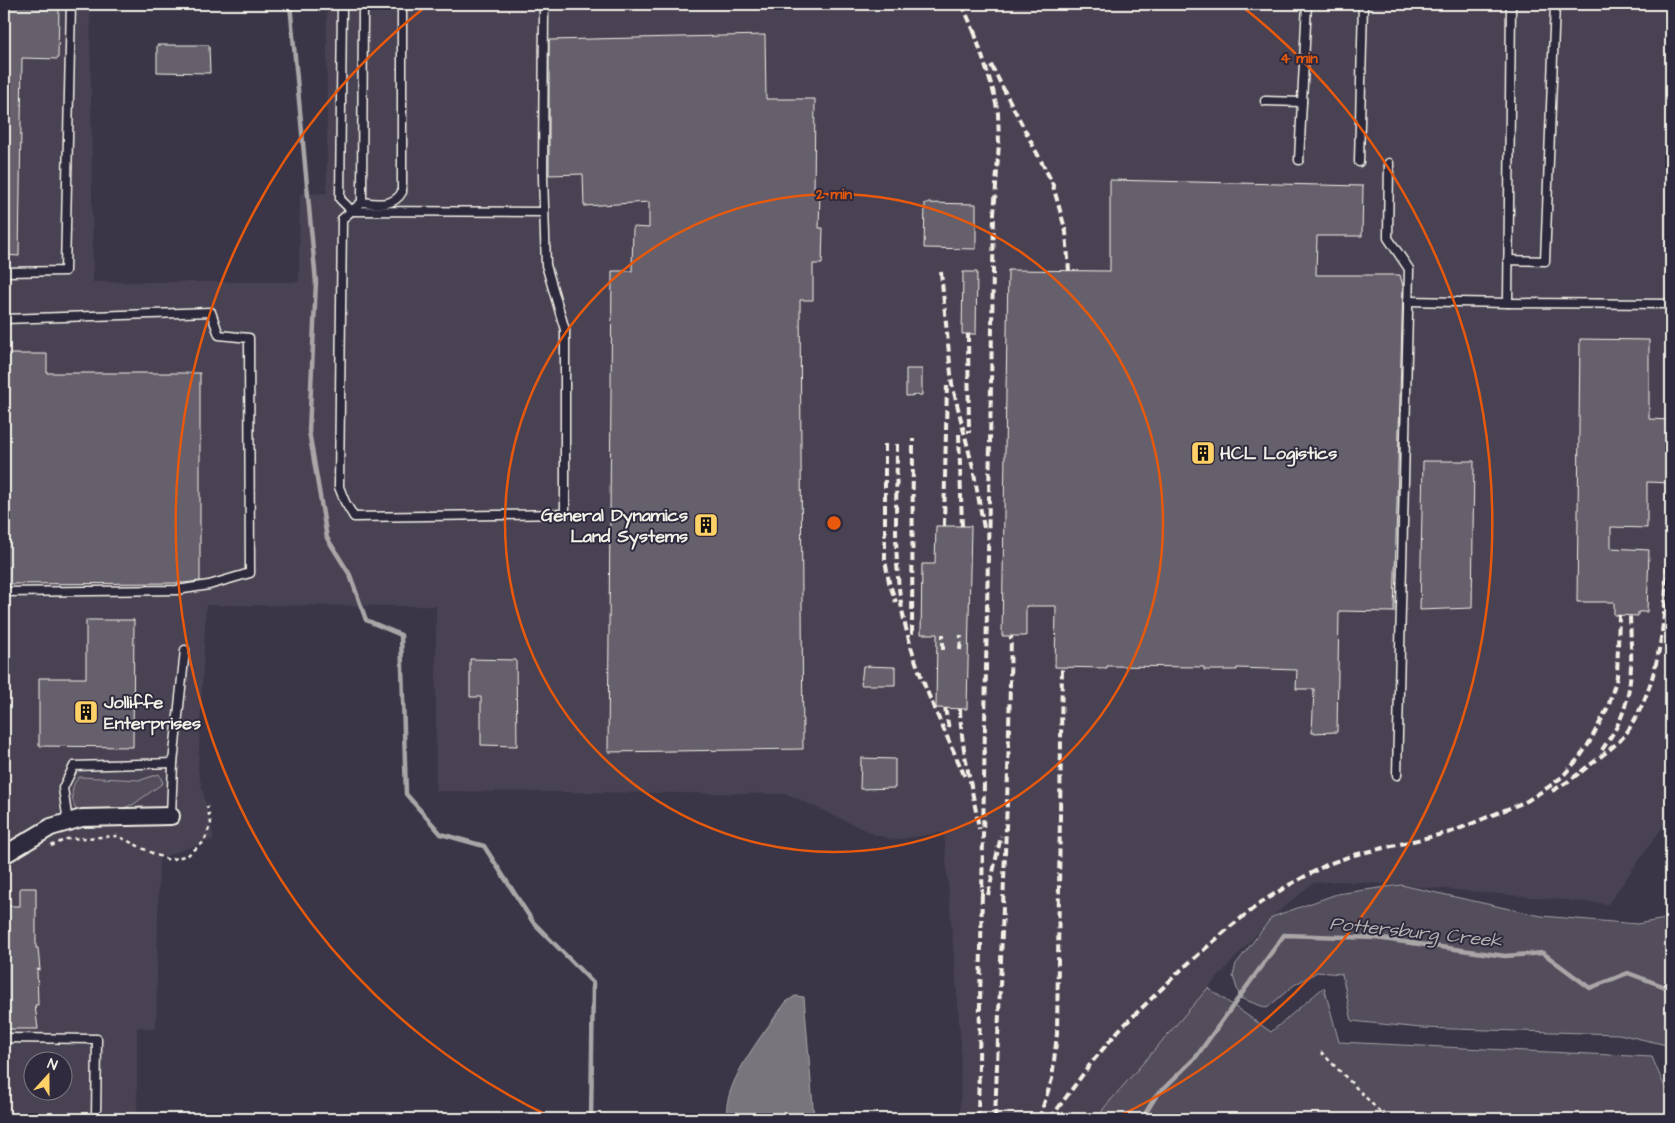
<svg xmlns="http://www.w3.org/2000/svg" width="1675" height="1123" font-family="'Architects Daughter',sans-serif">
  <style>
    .built { fill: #484352; fill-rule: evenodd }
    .green { fill: #534e5c; stroke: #a4a0a2 }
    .water { fill: #78747b; stroke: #aaa6a7 }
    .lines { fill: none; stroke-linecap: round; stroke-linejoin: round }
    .stream { stroke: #aaa6a7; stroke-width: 4.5 }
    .building { fill: #65616c; stroke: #f4f1e8 }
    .service-casing { stroke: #f4f1e8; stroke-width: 11 }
    .minor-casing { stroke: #f4f1e8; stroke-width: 20 }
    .path { stroke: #f4f1e8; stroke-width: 2.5; stroke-dasharray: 4 4; stroke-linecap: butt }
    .service { stroke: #2f2a3d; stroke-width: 8 }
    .minor { stroke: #2f2a3d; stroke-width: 16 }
    .rail { stroke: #f4f1e8; stroke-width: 4; stroke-dasharray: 8 4; stroke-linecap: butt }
    .ring { fill: none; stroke: #e8590c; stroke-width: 2.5 }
    .labels { text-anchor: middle; stroke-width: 4; stroke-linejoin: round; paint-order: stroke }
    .poi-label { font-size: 18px; font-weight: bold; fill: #f4f1e8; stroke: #2f2a3d; text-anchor: start }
    .water-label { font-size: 19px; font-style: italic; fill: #b6b2b2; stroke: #2f2a3d }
    .centre { fill: #e8590c; stroke: #2f2a3d; stroke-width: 2.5 }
    .ring-label { font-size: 15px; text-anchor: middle; font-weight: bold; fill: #e8590c; stroke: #2f2a3d; stroke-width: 4; stroke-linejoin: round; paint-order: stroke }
  </style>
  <rect width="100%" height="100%" fill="#3b3647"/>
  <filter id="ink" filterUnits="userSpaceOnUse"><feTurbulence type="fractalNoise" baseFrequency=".02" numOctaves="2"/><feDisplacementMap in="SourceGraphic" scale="10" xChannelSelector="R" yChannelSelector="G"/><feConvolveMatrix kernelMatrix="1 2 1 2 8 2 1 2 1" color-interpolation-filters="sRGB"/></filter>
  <g filter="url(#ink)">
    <path class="built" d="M4,4H90L93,282H299L300,194L327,193V4H1671V815L1608,904L1401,885L1340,881L1313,883L1272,917L1208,988L1104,1108L1098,1119H960L961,1044L944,832L895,840L876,835L787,794L436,791V606L206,605L198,771L214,839L159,858L156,1029L137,1027V1119H4ZM32,1060H62V1090H32Z"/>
    <g class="green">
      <path d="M159,774L163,783L134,804L118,810H76C71,798 70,787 79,777L141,780Z"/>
      <polygon points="1401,885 1541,916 1637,924 1671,918 1671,1046 1619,1034 1421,1028 1352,1021 1342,974 1317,972 1294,985 1267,1008 1240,998 1233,976 1236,964 1272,917 1337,894"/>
      <polygon points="1324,987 1339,1042 1652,1057 1663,1083 1671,1095 1671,1119 1098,1119 1104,1108 1208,988 1271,1032"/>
    </g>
    <path class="water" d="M795,996L804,997L814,1119H727C721,1084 766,1030 786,1002Z"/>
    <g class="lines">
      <g class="stream">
        <polyline points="290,4 316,282 309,431 327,538 350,575 366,620 401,635 406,794 441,834 484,846 533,922 593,983 591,1119"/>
        <polyline points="1142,1119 1156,1096 1196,1057 1284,935 1376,938 1505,956 1543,953 1590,988 1628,973 1671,989"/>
      </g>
    </g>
    <g class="building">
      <polygon points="4,4 59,4 58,59 22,58 19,256 4,255"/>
      <polygon points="765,35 766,99 815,99 814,193 820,194 819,228 823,228 822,264 813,264 813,300 800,300 803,749 608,752 612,271 632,271 633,227 649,228 649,202 584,206 583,174 549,175 549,40"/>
      <polygon points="157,45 209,45 210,73 157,72"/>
      <polygon points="1110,180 1363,186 1362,236 1317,236 1316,275 1400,275 1403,286 1394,612 1339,611 1337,732 1312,733 1314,689 1296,689 1297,670 1237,668 1237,670 1204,670 1204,667 1107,666 1107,668 1055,667 1056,606 1026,606 1026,636 1002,636 1008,270 1110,271"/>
      <polygon points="925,203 976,204 976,249 924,248"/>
      <polygon points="963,272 977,272 976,334 962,334"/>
      <polygon points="1580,339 1649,340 1649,419 1671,420 1671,483 1647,482 1647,528 1611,527 1611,548 1649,550 1647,612 1638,612 1638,616 1614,615 1614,602 1577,602"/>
      <polygon points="4,354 47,354 47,373 200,373 200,581 184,583 4,584"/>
      <polygon points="906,369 922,369 922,395 906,396"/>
      <polygon points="1423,461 1474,461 1472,608 1420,610"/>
      <polygon points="936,526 971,526 967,709 936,708 937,634 921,634 922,564 935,564"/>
      <polygon points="86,620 134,620 133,747 39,746 39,678 86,678"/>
      <polygon points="470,659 516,660 517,746 481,745 481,697 470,697"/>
      <polygon points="863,666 895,667 895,685 861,685"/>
      <polygon points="861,758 895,759 895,788 860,789"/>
      <polygon points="20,888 36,888 36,948 38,948 40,970 37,969 38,1005 35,1005 38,1029 4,1029 4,906 20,906"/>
    </g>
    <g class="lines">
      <defs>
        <g id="service">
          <polyline points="342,4 340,199 352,211 544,212"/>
          <polyline points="363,4 362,202 342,219 339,487 345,502 354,517 565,514 565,330 546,265 543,177 544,4"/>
          <polyline points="1265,101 1302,102"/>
          <polyline points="1299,160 1307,4"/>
          <polyline points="1359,162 1363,4"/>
          <polyline points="1389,163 1388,238 1409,269 1397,775"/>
          <path d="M362,202C376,204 394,207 402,192V4"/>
          <polyline points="1508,260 1545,261 1555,4"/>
          <polyline points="4,272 65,271 71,4"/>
          <polyline points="1408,301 1508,303 1671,304"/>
          <polyline points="1508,303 1511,4"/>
          <polyline points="4,319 211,312 219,335 249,338 250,573 209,585 177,590 4,592"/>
          <polyline points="171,816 173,763 185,650"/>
          <polyline points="68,822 63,788 74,766 173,763"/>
          <polyline points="4,1038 97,1039 96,1119"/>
        </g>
        <polyline id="minor" points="4,855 51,827 82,818 171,816"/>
      </defs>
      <use href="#service" class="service-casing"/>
      <use href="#minor" class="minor-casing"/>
      <g class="path">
        <polyline points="51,846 67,839 118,836 154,854 169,860 188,855 204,842 211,823 207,806"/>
        <polyline points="4,874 11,869"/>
        <polyline points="1321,1052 1387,1119"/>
      </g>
      <use href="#service" class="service"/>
      <use href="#minor" class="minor"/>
      <g class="rail">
        <polyline points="962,4 976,36"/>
        <polyline points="974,31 993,90 998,113 999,143 994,214 982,895"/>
        <polyline points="991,65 1052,182 1066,232 1069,271"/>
        <polyline points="941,272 952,384 973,468 984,528"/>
        <polyline points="968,334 969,433"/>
        <polyline points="959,434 962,527"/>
        <polyline points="885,444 885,560 889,582 896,602"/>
        <path d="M897,444C897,496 893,551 901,603C910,664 941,721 965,777"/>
        <polyline points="944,526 947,383"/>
        <polyline points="912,634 913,439"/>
        <polyline points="943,650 943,634"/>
        <polyline points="960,650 961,635"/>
        <polyline points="945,708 949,729"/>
        <path d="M960,709C961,750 973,789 979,829"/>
        <path d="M1602,750C1607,742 1614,733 1618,724C1635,690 1631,652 1630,616"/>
        <path d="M1581,772C1593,762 1616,746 1625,735C1674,666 1666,564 1668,483"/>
        <polyline points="1552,791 1569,781 1587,767"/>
        <polyline points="988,895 1001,836"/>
        <polyline points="978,1119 982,889"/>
        <polyline points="995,1119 1008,774 1011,636"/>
        <polyline points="1039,1119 1052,1079 1057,1034 1062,667"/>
        <polyline points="1050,1119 1092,1062 1119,1030 1182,969 1230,927 1260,903 1289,885 1328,864 1354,855 1451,832 1527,801 1547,788 1562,777 1579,758 1588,745 1608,707 1617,677 1619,615"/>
      </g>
    </g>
  </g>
  <g class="ring">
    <circle cx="834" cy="523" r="329"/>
    <path d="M551 1117A658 658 0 0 1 429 4M1239 4A658 658 0 0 1 1117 1117"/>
  </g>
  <defs>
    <symbol id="building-square" viewBox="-11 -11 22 22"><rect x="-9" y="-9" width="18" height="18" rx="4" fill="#ffd166" stroke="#2f2a3d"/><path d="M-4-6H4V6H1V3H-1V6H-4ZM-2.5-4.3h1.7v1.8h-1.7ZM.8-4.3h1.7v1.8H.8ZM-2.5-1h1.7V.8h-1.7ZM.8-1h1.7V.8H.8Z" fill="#111"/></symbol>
  </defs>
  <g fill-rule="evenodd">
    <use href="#building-square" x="1189" y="439" width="28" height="28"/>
    <use href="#building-square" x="692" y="511" width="28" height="28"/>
    <use href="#building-square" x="72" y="698" width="28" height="28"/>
  </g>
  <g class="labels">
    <g class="poi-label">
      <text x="1220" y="459">HCL Logistics</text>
      <text x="688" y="521" text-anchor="end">General Dynamics<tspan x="688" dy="21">Land Systems</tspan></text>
      <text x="104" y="708">Jolliffe<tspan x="104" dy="21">Enterprises</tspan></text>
    </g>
    <g class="water-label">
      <text transform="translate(1416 931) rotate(6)" y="7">Pottersburg Creek</text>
    </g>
  </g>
  <circle cx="834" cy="523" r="8" class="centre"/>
  <g class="ring-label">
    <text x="1299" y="63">4 min</text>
    <text x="834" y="199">2 min</text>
  </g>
  <rect width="1675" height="1123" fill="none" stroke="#2f2a3d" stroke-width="20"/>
  <rect x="10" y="10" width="1655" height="1103" fill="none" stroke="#f4f1e8" stroke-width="2" filter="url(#ink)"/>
  <g transform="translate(48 1076) rotate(21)"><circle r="24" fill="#2f2a3d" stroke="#7e7a81"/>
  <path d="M0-4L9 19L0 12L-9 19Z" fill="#ffd166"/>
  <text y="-8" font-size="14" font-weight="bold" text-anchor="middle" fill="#f4f1e8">N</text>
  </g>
</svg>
